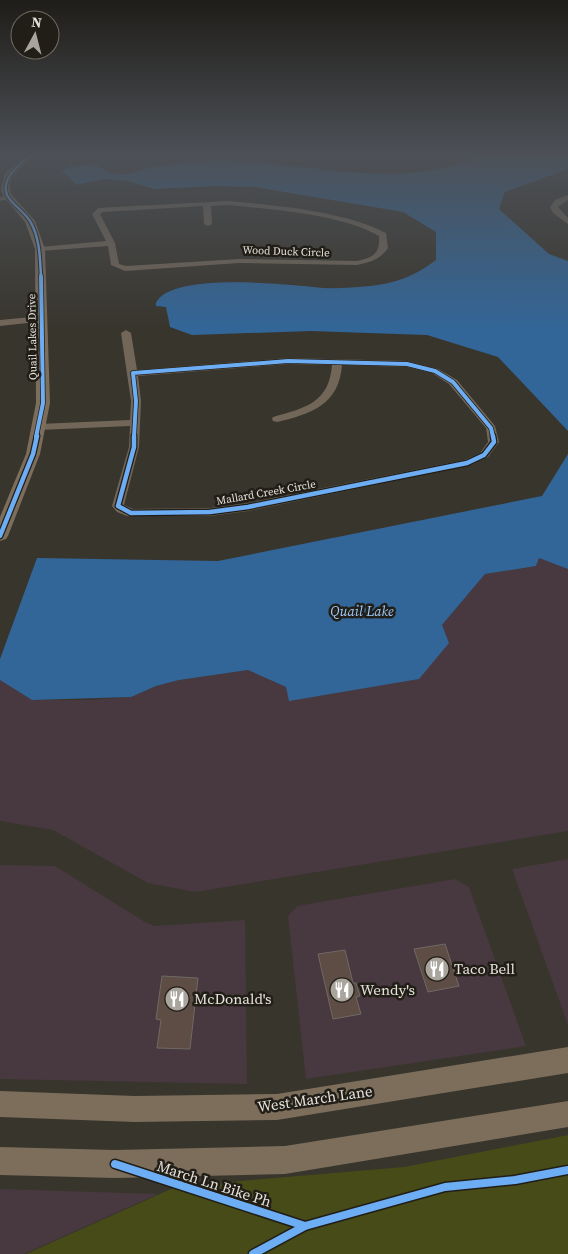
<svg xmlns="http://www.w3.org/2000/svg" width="568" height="1254" font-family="'Source Serif 4',serif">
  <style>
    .commercial { fill: #48383f }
    .green { fill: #464b18 }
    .water { fill: #336698 }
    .building { fill: #5d4d44; stroke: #6f6a65 }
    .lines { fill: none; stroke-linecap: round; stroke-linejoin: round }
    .minor { fill: #726658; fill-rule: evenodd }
    .major { fill: #7c6e5b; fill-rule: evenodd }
    .cycleway-far3-casing { stroke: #211e18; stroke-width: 4.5 }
    .cycleway-far2-casing { stroke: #211e18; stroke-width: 5.5 }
    .cycleway-far1-casing { stroke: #211e18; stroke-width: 7 }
    .cycleway-casing { stroke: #211e18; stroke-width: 11 }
    .cycleway-far3 { stroke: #6dadf4; stroke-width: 2.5 }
    .cycleway-far2 { stroke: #6dadf4; stroke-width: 4 }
    .cycleway-far1 { stroke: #6dadf4; stroke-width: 4.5 }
    .cycleway { stroke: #6dadf4; stroke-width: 8 }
    .labels { text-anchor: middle; stroke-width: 5; stroke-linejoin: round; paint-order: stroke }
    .far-street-label { font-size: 11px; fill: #e6e2d9; stroke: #211e18 }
    .water-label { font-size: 14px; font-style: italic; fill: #9fccfb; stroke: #211e18 }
    .near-poi-label { font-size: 15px; fill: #e6e2d9; stroke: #211e18; text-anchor: start }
    .near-street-label { font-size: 15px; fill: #e6e2d9; stroke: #211e18 }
  </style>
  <rect width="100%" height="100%" fill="#38352d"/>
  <g class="commercial">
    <polygon points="539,558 568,569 568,831 195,892 148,883 53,830 0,821 0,680 32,700 88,700 130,697 156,686 179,680 248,670 286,687 290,701 442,625 485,574 536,566"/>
    <polygon points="568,859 568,1025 512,869"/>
    <polygon points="0,865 55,866 145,922 155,926 245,920 247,1084 0,1079"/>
    <polygon points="455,879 469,887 526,1046 306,1079 288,916 297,906"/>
    <polygon points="0,1189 158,1194 24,1254 0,1254"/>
  </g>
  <polygon class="green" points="568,1135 568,1254 26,1254 171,1189 205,1184 404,1167"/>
  <g class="water">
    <path d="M484,153H568V169L505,192L499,209L549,254L568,261V431L498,357L427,335L311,331L192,335L170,327L166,307L156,306V303C171,271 293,285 324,288C339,289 355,287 370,286C396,283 415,276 436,260V232L403,212L255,187L216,186L154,189L128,181L103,179L76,185L67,175L61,172L68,167L96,163L100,165L98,166C103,168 110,173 115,174C129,176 144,168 157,166C176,163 197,161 217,160C304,160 402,195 484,153Z"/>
    <polygon points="568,454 568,569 539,558 536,566 485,574 442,625 449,643 419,679 289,701 286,687 248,670 179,680 156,686 131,697 32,700 0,680 0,659 37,558 218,561 542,496"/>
  </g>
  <g class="building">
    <polygon points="445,944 459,986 428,992 414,949"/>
    <polygon points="345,950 353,983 356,983 360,996 356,997 361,1014 333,1019 318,954"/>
    <polygon points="162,976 198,978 190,1049 157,1048 161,1020 156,1019"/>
  </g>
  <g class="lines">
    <g class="minor">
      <polygon points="327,153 413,153 385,157 330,155"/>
      <polygon points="9,195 13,197 12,199 0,201 0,197"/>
      <polygon points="568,195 568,200 558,207 568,218 568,224 553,213 550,207 555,200"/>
      <path d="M227,201C274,205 345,211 386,233L388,248C380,260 370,262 357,265L239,263L125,271L111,265L108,246L40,251L36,249L40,247L106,241L92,214L98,208ZM227,205C271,209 341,214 379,236C380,254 374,257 357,261L239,259L126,266L119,264L115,243L100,214L103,212L203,206L204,224L208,226L212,224L211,206Z"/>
      <polygon points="42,316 47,319 45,321 0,326 0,320"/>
      <path d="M126,330L131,333L137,370L288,358L407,361L438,369L457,380L495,426L499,442L488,457L471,465L248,511L210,516H127L117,512L112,506L129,447L130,426L39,430L34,427L39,424L130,420L131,401L121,333ZM288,364L332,365C329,403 305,408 273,417L272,419L273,421L277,422C311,414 339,405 342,365L407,367L432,373L449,384L470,409L486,428L488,442L480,453L464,460L248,503L210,508L133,509L124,505L139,447L141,401L138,376Z"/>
    </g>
    <g class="major">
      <path d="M29,153H38C27,166 4,174 11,194L35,221L45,249L50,403L40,454L8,536L6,539L0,541V517L26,454L36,403L35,249L25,222L4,197L1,189L5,173Z"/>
      <polygon points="568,1047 568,1073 277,1120 135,1122 0,1117 0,1091 135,1096 277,1094"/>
      <polygon points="568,1101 568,1127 285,1174 115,1178 0,1175 0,1147 115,1150 285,1146"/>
    </g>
    <defs>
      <path id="cycleway-far3" d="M34,153C23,162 0,177 7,195C12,205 24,211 30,221C40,238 40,258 41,277"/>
      <g id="cycleway-far2">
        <polyline points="36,437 43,403 41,276"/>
        <polyline points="134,437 136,401 133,373 288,361 407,364 435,371 453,382 491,428 493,437"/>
      </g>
      <g id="cycleway-far1">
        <polyline points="134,436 134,447 118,506 131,513 210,512 248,507 467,463 484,455 494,442 493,436"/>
        <polyline points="0,536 33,454 37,436"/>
      </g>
      <g id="cycleway">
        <polyline points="115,1164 305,1226"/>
        <polyline points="253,1254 305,1226 445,1187 515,1180 568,1170"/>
      </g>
    </defs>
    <use href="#cycleway-far3" class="cycleway-far3-casing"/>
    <use href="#cycleway-far2" class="cycleway-far2-casing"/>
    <use href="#cycleway-far1" class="cycleway-far1-casing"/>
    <use href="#cycleway" class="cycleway-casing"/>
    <use href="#cycleway-far3" class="cycleway-far3"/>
    <use href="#cycleway-far2" class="cycleway-far2"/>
    <use href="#cycleway-far1" class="cycleway-far1"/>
    <use href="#cycleway" class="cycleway"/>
  </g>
  <linearGradient id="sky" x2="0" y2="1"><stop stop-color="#1f1d19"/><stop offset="0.47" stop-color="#4d5157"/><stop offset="1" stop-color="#4d5157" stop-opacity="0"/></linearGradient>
  <rect width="568" height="329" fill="url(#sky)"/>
  <defs>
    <symbol id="restaurant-disc" viewBox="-11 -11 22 22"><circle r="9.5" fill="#a9a59d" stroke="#211e18"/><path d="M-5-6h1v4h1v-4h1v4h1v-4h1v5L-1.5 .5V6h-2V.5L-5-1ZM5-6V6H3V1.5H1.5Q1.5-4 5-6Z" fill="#fff"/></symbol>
  </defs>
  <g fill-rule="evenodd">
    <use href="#restaurant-disc" x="423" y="955" width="28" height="28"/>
    <use href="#restaurant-disc" x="328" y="976" width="28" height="28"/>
    <use href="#restaurant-disc" x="163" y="985" width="28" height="28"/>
  </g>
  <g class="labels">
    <g class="far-street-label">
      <text transform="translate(286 251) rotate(2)" y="4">Wood Duck Circle</text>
      <text transform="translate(32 337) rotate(-91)" y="4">Quail Lakes Drive</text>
      <text transform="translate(266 492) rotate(-10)" y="4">Mallard Creek Circle</text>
    </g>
    <g class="water-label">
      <text x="362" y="616">Quail Lake</text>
    </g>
    <g class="near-poi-label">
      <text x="454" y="974">Taco Bell</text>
      <text x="360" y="995">Wendy's</text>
      <text x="194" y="1004">McDonald's</text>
    </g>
    <g class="near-street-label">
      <text transform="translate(315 1099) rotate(-8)" y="5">West March Lane</text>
      <text transform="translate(214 1184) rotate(18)" y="5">March Ln Bike Ph</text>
    </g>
  </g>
  <g transform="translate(35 35) rotate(7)"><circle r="24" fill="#211e18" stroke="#706c65"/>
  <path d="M0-4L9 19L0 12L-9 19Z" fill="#a9a59d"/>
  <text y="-8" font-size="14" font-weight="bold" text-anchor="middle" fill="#e6e2d9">N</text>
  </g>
</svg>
